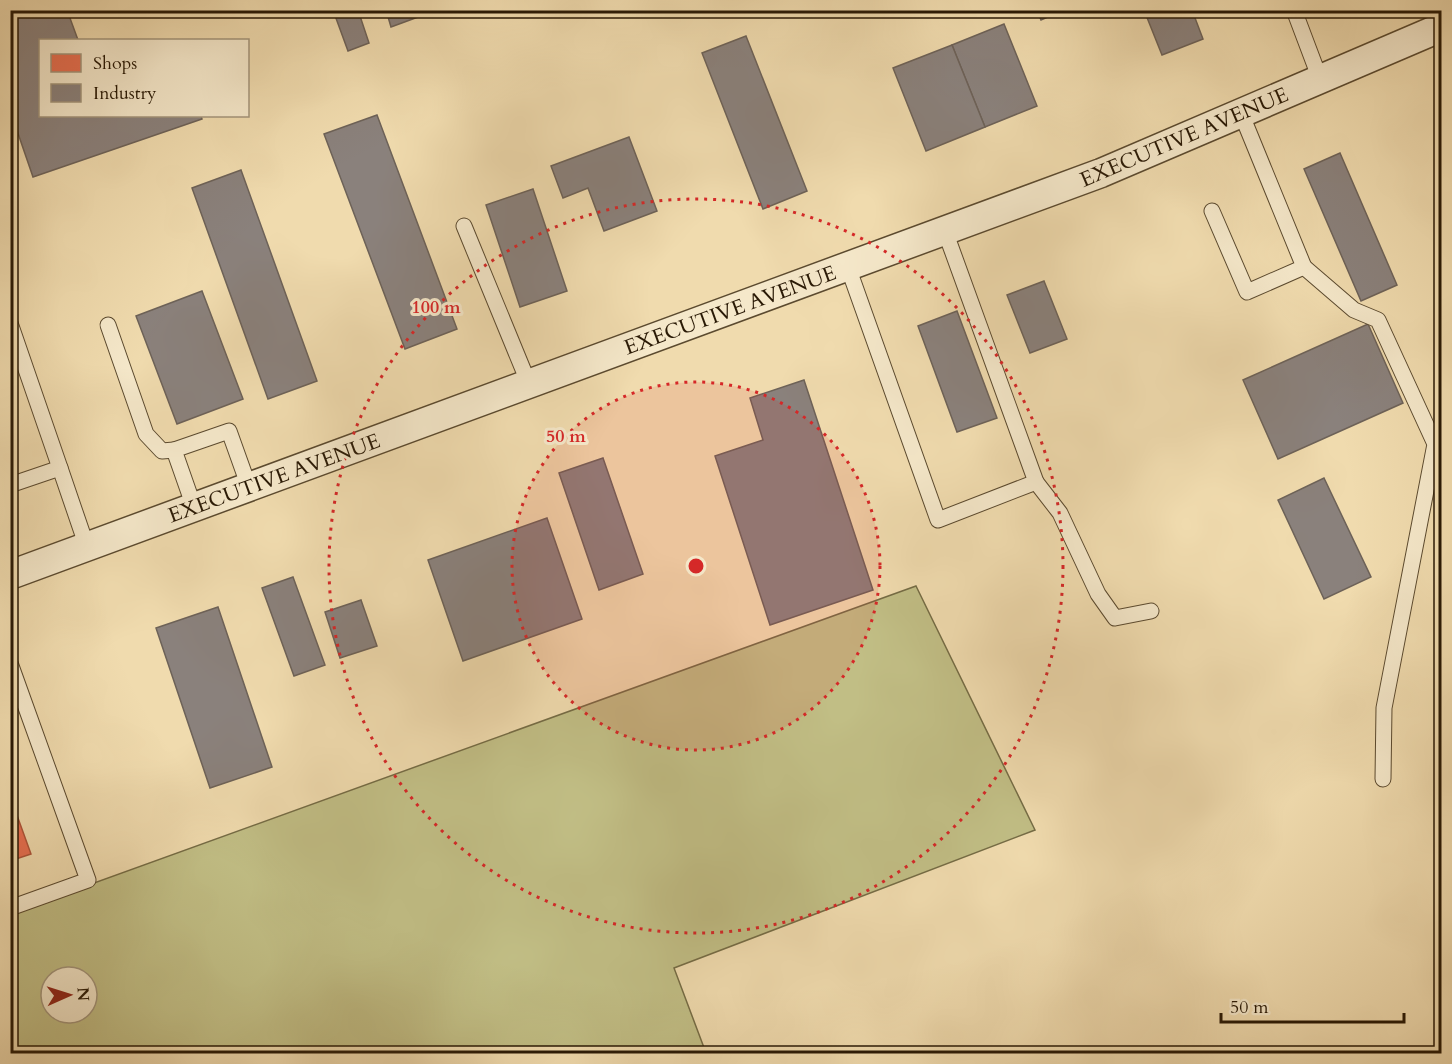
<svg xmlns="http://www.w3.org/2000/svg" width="1452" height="1064" font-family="Cardo,serif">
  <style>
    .green { fill: #c1be85; stroke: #756c45; stroke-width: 1.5; fill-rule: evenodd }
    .shops { fill: #e76f51; stroke: #ae553a; stroke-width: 1.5 }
    .industry { fill: #8a817c; stroke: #6d6258; stroke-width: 1.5 }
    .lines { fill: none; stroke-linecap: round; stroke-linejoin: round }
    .service-casing { stroke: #5b4a2f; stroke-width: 17 }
    .minor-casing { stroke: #5b4a2f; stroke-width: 31 }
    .service { stroke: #f5e8ca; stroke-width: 15 }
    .minor { stroke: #f5e8ca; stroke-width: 28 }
    .ring { fill: none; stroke: #d62828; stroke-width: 3; stroke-dasharray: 3 6 }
    .labels { text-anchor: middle; stroke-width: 6; stroke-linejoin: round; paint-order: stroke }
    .street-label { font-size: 21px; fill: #291905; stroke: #f5e8ca }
    .centre { fill: #d62828; stroke: #f5e8ca; stroke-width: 3 }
    .ring-label { font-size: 18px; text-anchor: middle; font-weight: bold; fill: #d62828; stroke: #f5e8ca; stroke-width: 6; stroke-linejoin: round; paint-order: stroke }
  </style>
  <rect width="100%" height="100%" fill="#f0dbae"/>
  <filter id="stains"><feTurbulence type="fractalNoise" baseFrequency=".00333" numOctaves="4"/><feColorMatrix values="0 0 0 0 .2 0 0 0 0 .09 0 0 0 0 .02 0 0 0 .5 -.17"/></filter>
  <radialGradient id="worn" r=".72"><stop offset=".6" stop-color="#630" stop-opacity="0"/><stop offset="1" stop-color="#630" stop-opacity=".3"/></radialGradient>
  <path class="green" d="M916,586L1035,830L674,968L706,1053L11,1054V913ZM51,977H87V1013H51Z"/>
  <polygon class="shops" points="10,796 31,854 10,861"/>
  <g class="industry">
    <polygon points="10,10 67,10 78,40 40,40 40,116 201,116 202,119 33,177 10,110"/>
    <polygon points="333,10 358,10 369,43 348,51"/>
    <polygon points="386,10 428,10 429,13 391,27"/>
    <polygon points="1037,10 1064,10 1041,20"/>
    <polygon points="1144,10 1192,10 1203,39 1162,55"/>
    <polygon points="1004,24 1037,106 985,127 952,45"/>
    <polygon points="746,36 807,191 763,209 702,53"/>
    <polygon points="952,45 985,127 926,151 893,68"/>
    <polygon points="377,115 457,329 405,349 324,134"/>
    <polygon points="629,137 657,211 604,231 588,188 563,198 551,166"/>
    <polygon points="1340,153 1397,285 1361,301 1304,169"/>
    <polygon points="241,170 317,381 268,399 192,188"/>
    <polygon points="533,189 567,291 520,307 486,205"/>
    <polygon points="1044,281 1067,339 1030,353 1007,295"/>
    <polygon points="202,291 243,399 177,424 136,316"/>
    <polygon points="957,311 997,418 957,432 918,326"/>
    <polygon points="1368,324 1403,403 1278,459 1243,380"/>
    <polygon points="804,380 873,590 770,625 715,456 763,440 750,398"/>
    <polygon points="603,458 643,574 599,590 559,473"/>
    <polygon points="1324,478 1371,577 1324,599 1278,500"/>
    <polygon points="547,518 582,619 463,661 428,560"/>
    <polygon points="293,577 325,665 294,676 262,588"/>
    <polygon points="361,600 377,646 340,658 325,612"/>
    <polygon points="218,607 272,767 210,788 156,628"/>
  </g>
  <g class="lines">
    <defs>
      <g id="service">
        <polyline points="1294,10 1320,79"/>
        <polyline points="1212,211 1247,292 1304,267 1241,113"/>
        <polyline points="464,226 529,384"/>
        <polyline points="848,267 938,520 1036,482 945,231"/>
        <polyline points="1304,267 1354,310 1378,320 1435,444 1384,708 1383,779"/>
        <polyline points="10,323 60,468"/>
        <polyline points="108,325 146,434 162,451 174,450"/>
        <polyline points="1036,482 1060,513 1098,594 1115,618 1151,611"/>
        <polyline points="10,485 60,468 87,547"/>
        <polyline points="194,507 174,450 229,431 249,487"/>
        <polyline points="10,663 88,880 10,908"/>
      </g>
      <polyline id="minor" points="10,575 1101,173 1442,27"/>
    </defs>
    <use href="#service" class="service-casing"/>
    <use href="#minor" class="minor-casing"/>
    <use href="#service" class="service"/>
    <use href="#minor" class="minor"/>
  </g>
  <circle cx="696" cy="566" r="184" fill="#d62828" fill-opacity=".12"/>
  <g class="ring">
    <circle cx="696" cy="566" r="184"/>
    <circle cx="696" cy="566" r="367"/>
  </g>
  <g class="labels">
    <g class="street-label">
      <text transform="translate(1184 137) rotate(-23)" y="7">EXECUTIVE AVENUE</text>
      <text transform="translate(730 310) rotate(-20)" y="7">EXECUTIVE AVENUE</text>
      <text transform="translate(274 478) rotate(-20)" y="7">EXECUTIVE AVENUE</text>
    </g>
  </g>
  <circle cx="696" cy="566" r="9" class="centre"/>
  <g class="ring-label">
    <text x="436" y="313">100 m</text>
    <text x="566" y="442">50 m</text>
  </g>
  <rect width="1452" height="1064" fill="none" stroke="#f0dbae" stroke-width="36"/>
  <rect x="12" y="12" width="1428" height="1040" fill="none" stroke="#291905" stroke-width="3"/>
  <rect x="18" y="18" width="1416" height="1028" fill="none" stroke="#291905" stroke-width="1.5"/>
  <rect x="39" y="39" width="210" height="78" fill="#f5e8ca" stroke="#a3957b" stroke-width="1.5"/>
  <rect x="51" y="54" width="30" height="18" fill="#e76f51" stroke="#a3957b" stroke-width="1.5"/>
  <text x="93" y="69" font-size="18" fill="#291905">Shops</text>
  <rect x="51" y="84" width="30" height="18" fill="#8a817c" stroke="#a3957b" stroke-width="1.5"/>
  <text x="93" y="99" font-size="18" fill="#291905">Industry</text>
  <g transform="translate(69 995) rotate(87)"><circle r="28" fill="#f5e8ca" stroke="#a3957b" stroke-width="1.5"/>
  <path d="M0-4.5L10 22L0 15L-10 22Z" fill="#8f2418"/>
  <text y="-9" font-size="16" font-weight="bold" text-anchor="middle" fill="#291905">N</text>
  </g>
  <path d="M1221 1013v9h183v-9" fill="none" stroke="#291905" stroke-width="3"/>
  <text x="1230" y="1013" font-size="18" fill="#291905" stroke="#f5e8ca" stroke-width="4.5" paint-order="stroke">50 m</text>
  <rect width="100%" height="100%" filter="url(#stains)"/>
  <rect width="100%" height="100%" fill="url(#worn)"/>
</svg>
